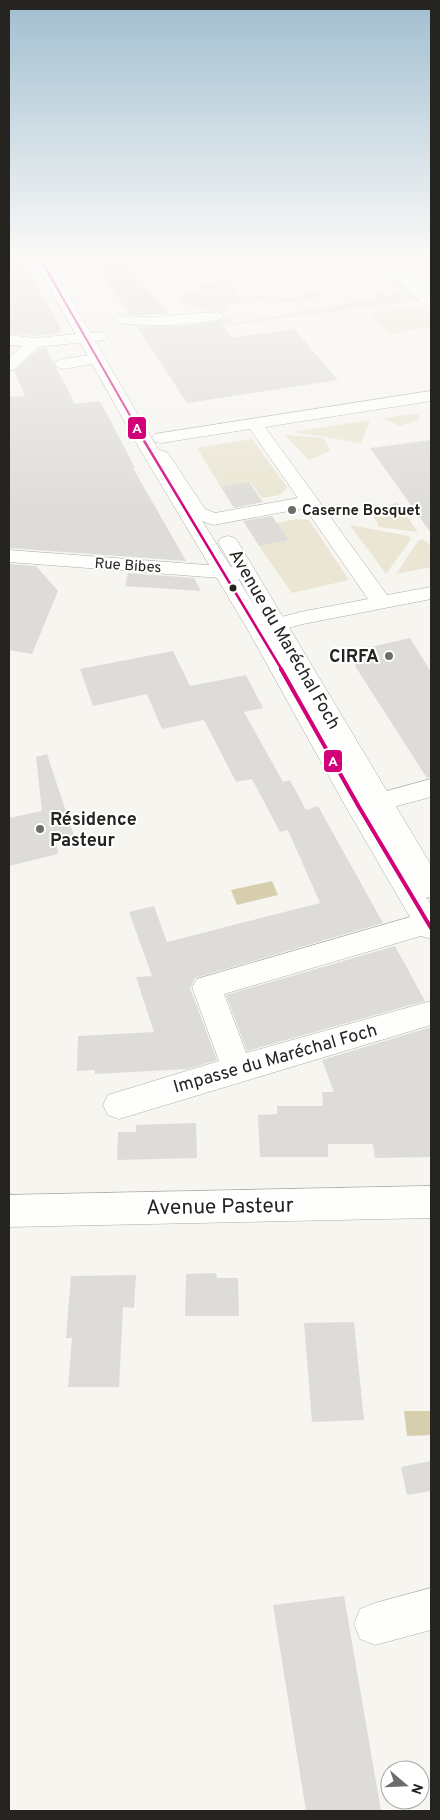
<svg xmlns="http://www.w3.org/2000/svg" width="440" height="1820" font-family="Overpass,sans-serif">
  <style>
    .green { fill: #eae6d3 }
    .water { fill: #d6cead }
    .building { fill: #dedcd9 }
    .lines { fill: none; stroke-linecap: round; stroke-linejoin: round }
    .minor-casing { stroke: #acaba8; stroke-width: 1 }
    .major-casing { stroke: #acaba8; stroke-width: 1 }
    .minor { fill: #fefefd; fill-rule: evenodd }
    .major { fill: #fefefd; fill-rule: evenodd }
    .bus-1-far2-casing { stroke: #fff; stroke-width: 4 }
    .bus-1-far1-casing { stroke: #fff; stroke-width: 5 }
    .bus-1-casing { stroke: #fff; stroke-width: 8 }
    .bus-1-far2 { stroke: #d20179; stroke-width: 2 }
    .bus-1-far1 { stroke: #d20179; stroke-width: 2.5 }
    .bus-1 { stroke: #d20179; stroke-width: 4 }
    .poi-dot { fill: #6e6d69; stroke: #fff; stroke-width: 2 }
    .bus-dot { fill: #252421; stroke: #fff; stroke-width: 2 }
    .labels { text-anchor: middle; stroke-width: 4; stroke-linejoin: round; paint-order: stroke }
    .far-poi-label { font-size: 15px; font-weight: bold; fill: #252421; stroke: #fff; text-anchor: start }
    .far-street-label { font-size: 15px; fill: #252421; stroke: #fff }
    .street-label { font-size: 18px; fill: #252421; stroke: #fff }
    .poi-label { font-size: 18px; font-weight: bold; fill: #252421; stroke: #fff; text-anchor: end }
    .near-street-label { font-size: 21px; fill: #252421; stroke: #fff }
    .line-badge { stroke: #fff; stroke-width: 2 }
    .badge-label { font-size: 14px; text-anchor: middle; font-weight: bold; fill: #fff }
  </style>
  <rect width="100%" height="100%" fill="#f6f5f0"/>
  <g class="green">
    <polygon points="284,263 373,270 399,279 421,300 223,326 218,320 230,317 234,323 377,298 372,293 377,292 385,296 403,291 393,285 401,283 384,274 372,271 283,266"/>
    <path d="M223,281L230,284L236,291L235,296L302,298L303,294H321V296L275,304L269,299L224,306L228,311C210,312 197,310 182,302L181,295L196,293L202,290L198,285Z"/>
    <polygon points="423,307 431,315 431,329 414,329 390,335 369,314"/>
    <polygon points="420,413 418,420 399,426 383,418"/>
    <polygon points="370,420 361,443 293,432"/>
    <polygon points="285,435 324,438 330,451 309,460"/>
    <polygon points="252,439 287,487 280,495 262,498 250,482 221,487 197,448"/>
    <polygon points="397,502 418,532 379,527 372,513"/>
    <polygon points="297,519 309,520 349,580 292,593 259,546 289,540 277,523"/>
    <polygon points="350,525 409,536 411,539 386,574"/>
    <polygon points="423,539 431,546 431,567 396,574 418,541"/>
  </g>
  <g class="water">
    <polygon points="272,881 278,895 237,905 231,890"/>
    <polygon points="404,1411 431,1411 431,1435 407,1436"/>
  </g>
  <g class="building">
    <polygon points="9,260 22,260 62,331 55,334 34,336 9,333"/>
    <polygon points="93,260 126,261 168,314 130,315"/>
    <polygon points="219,321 232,338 294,329 338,380 187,403 137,327 185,326"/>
    <polygon points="46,348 75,404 99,401 106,412 135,468 133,468 186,561 9,548 9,397 25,396 14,371 39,349"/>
    <polygon points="431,440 431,533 370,448"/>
    <polygon points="249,482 263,502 234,508 221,487"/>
    <polygon points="272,516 289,540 259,546 243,521"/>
    <polygon points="9,564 36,566 58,591 32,654 9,650"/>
    <polygon points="128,573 194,578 201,591 125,586"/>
    <polygon points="410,638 431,672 431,777 427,778 355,666 362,649"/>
    <polygon points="173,651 190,686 246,675 263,708 244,712 283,782 290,780 306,810 318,806 383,923 195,978 190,988 217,1060 188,1069 95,1074 95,1070 77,1071 78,1036 154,1032 136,977 152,976 129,912 154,906 167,942 320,903 288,830 280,832 252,779 236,782 204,720 162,729 147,694 93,706 80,669"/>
    <polygon points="47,754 75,839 56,842 58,854 9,866 9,818 42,811 36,757"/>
    <polygon points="395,946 425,1001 247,1051 226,995"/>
    <polygon points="431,1027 431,1157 375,1158 373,1144 328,1144 328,1157 260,1157 258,1115 277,1114 277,1106 323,1106 322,1092 334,1092 322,1060"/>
    <polygon points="196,1123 197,1158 117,1160 118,1132 136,1132 136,1125"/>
    <polygon points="216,1273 217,1278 238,1278 239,1316 185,1316 186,1274"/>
    <polygon points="136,1275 134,1308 123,1307 119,1387 68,1387 72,1338 66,1338 71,1276"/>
    <polygon points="354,1322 364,1420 312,1422 304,1323"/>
    <polygon points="431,1461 431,1491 407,1495 401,1467"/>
    <polygon points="344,1596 381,1811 306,1811 273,1605"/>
  </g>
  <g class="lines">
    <defs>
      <g id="minor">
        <path d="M275,260C318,260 369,254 408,276C416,280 424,289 431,296V307L426,306L399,282L375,272L282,264Z"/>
        <path d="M217,312L222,313L224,316L222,319C199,325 140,328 117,322L115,319L117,316L151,317Z"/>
        <polygon points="100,332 105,334 108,337 105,340 38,347 15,369 9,371 9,358 22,346 9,345 9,335 34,338"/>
        <polygon points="98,354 104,356 106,359 104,362 63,369 57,367 55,364 57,361 63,359"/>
        <polygon points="431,391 431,401 265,427 387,595 431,587 431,599 303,624 259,636 251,635 248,630 251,625 300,612 368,599 305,508 213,525 191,517 155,461 145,453 148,449 154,448 168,453 205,509 215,513 298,498 250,429 161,443 155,442 152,438 155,434"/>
        <polygon points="9,550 247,568 254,570 257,574 254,578 247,580 9,562"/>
        <polygon points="431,779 431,797 359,816 350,813 346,807 350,801"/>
        <polygon points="431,911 431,933 224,994 246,1053 431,1001 431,1025 119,1119 108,1115 103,1105 108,1095 219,1061 192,987 197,979"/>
        <polygon points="431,1186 431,1218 9,1227 9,1195"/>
        <polygon points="431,1588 431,1630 375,1645 360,1639 354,1624 360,1609 375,1603"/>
      </g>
      <polygon id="major" points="34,260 48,260 159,451 256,608 218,542 221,538 228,536 235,538 238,542 431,865 431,898 426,897 431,905 431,939 421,936 346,807 248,630 141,451"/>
    </defs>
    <use href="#minor" class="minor-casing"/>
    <use href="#major" class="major-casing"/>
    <use href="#minor" class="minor"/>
    <use href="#major" class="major"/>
    <defs>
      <polyline id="bus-1-far2" points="41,260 144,440"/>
      <polyline id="bus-1-far1" points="143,439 282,670"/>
      <polyline id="bus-1" points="281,669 359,807 431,928"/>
    </defs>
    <use href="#bus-1-far2" class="bus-1-far2-casing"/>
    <use href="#bus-1-far1" class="bus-1-far1-casing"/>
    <use href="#bus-1" class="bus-1-casing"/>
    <use href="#bus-1-far2" class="bus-1-far2"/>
    <use href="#bus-1-far1" class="bus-1-far1"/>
    <use href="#bus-1" class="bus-1"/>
  </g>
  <linearGradient id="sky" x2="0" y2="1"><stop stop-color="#a1bed0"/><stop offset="0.5" stop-color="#fbfaf8"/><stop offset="1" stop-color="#fbfaf8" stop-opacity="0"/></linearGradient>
  <rect width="440" height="515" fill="url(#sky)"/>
  <g class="poi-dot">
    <circle cx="292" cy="510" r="5"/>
    <circle cx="389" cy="656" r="5"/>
    <circle cx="40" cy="829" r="5"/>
  </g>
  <circle class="bus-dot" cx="233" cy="588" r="4.5"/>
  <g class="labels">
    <g class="far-poi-label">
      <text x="302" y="515">Caserne Bosquet</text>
    </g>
    <g class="far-street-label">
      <text transform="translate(128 565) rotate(4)" y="5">Rue Bibes</text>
    </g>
    <g class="street-label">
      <text transform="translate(285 639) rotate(60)" y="6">Avenue du Maréchal Foch</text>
      <text transform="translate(275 1058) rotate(-16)" y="6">Impasse du Maréchal Foch</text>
    </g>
    <g class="poi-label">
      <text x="379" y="662">CIRFA</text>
      <text x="50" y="825" text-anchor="start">Résidence<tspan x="50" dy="21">Pasteur</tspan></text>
    </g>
    <g class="near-street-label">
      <text transform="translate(220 1206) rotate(-1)" y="7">Avenue Pasteur</text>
    </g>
  </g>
  <g class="line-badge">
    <rect x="127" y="416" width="20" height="24" rx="5" fill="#d20179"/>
    <rect x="323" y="749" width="20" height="24" rx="5" fill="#d20179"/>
  </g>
  <g class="badge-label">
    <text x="137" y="433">A</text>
    <text x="333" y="766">A</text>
  </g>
  <rect width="440" height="1820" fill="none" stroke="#252421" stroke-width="20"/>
  <g transform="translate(405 1785) rotate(109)"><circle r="24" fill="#ffffff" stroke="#a8a7a6"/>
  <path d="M0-4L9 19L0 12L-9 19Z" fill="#6e6d69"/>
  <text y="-8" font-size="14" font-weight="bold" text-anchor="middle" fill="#252421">N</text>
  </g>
</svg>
